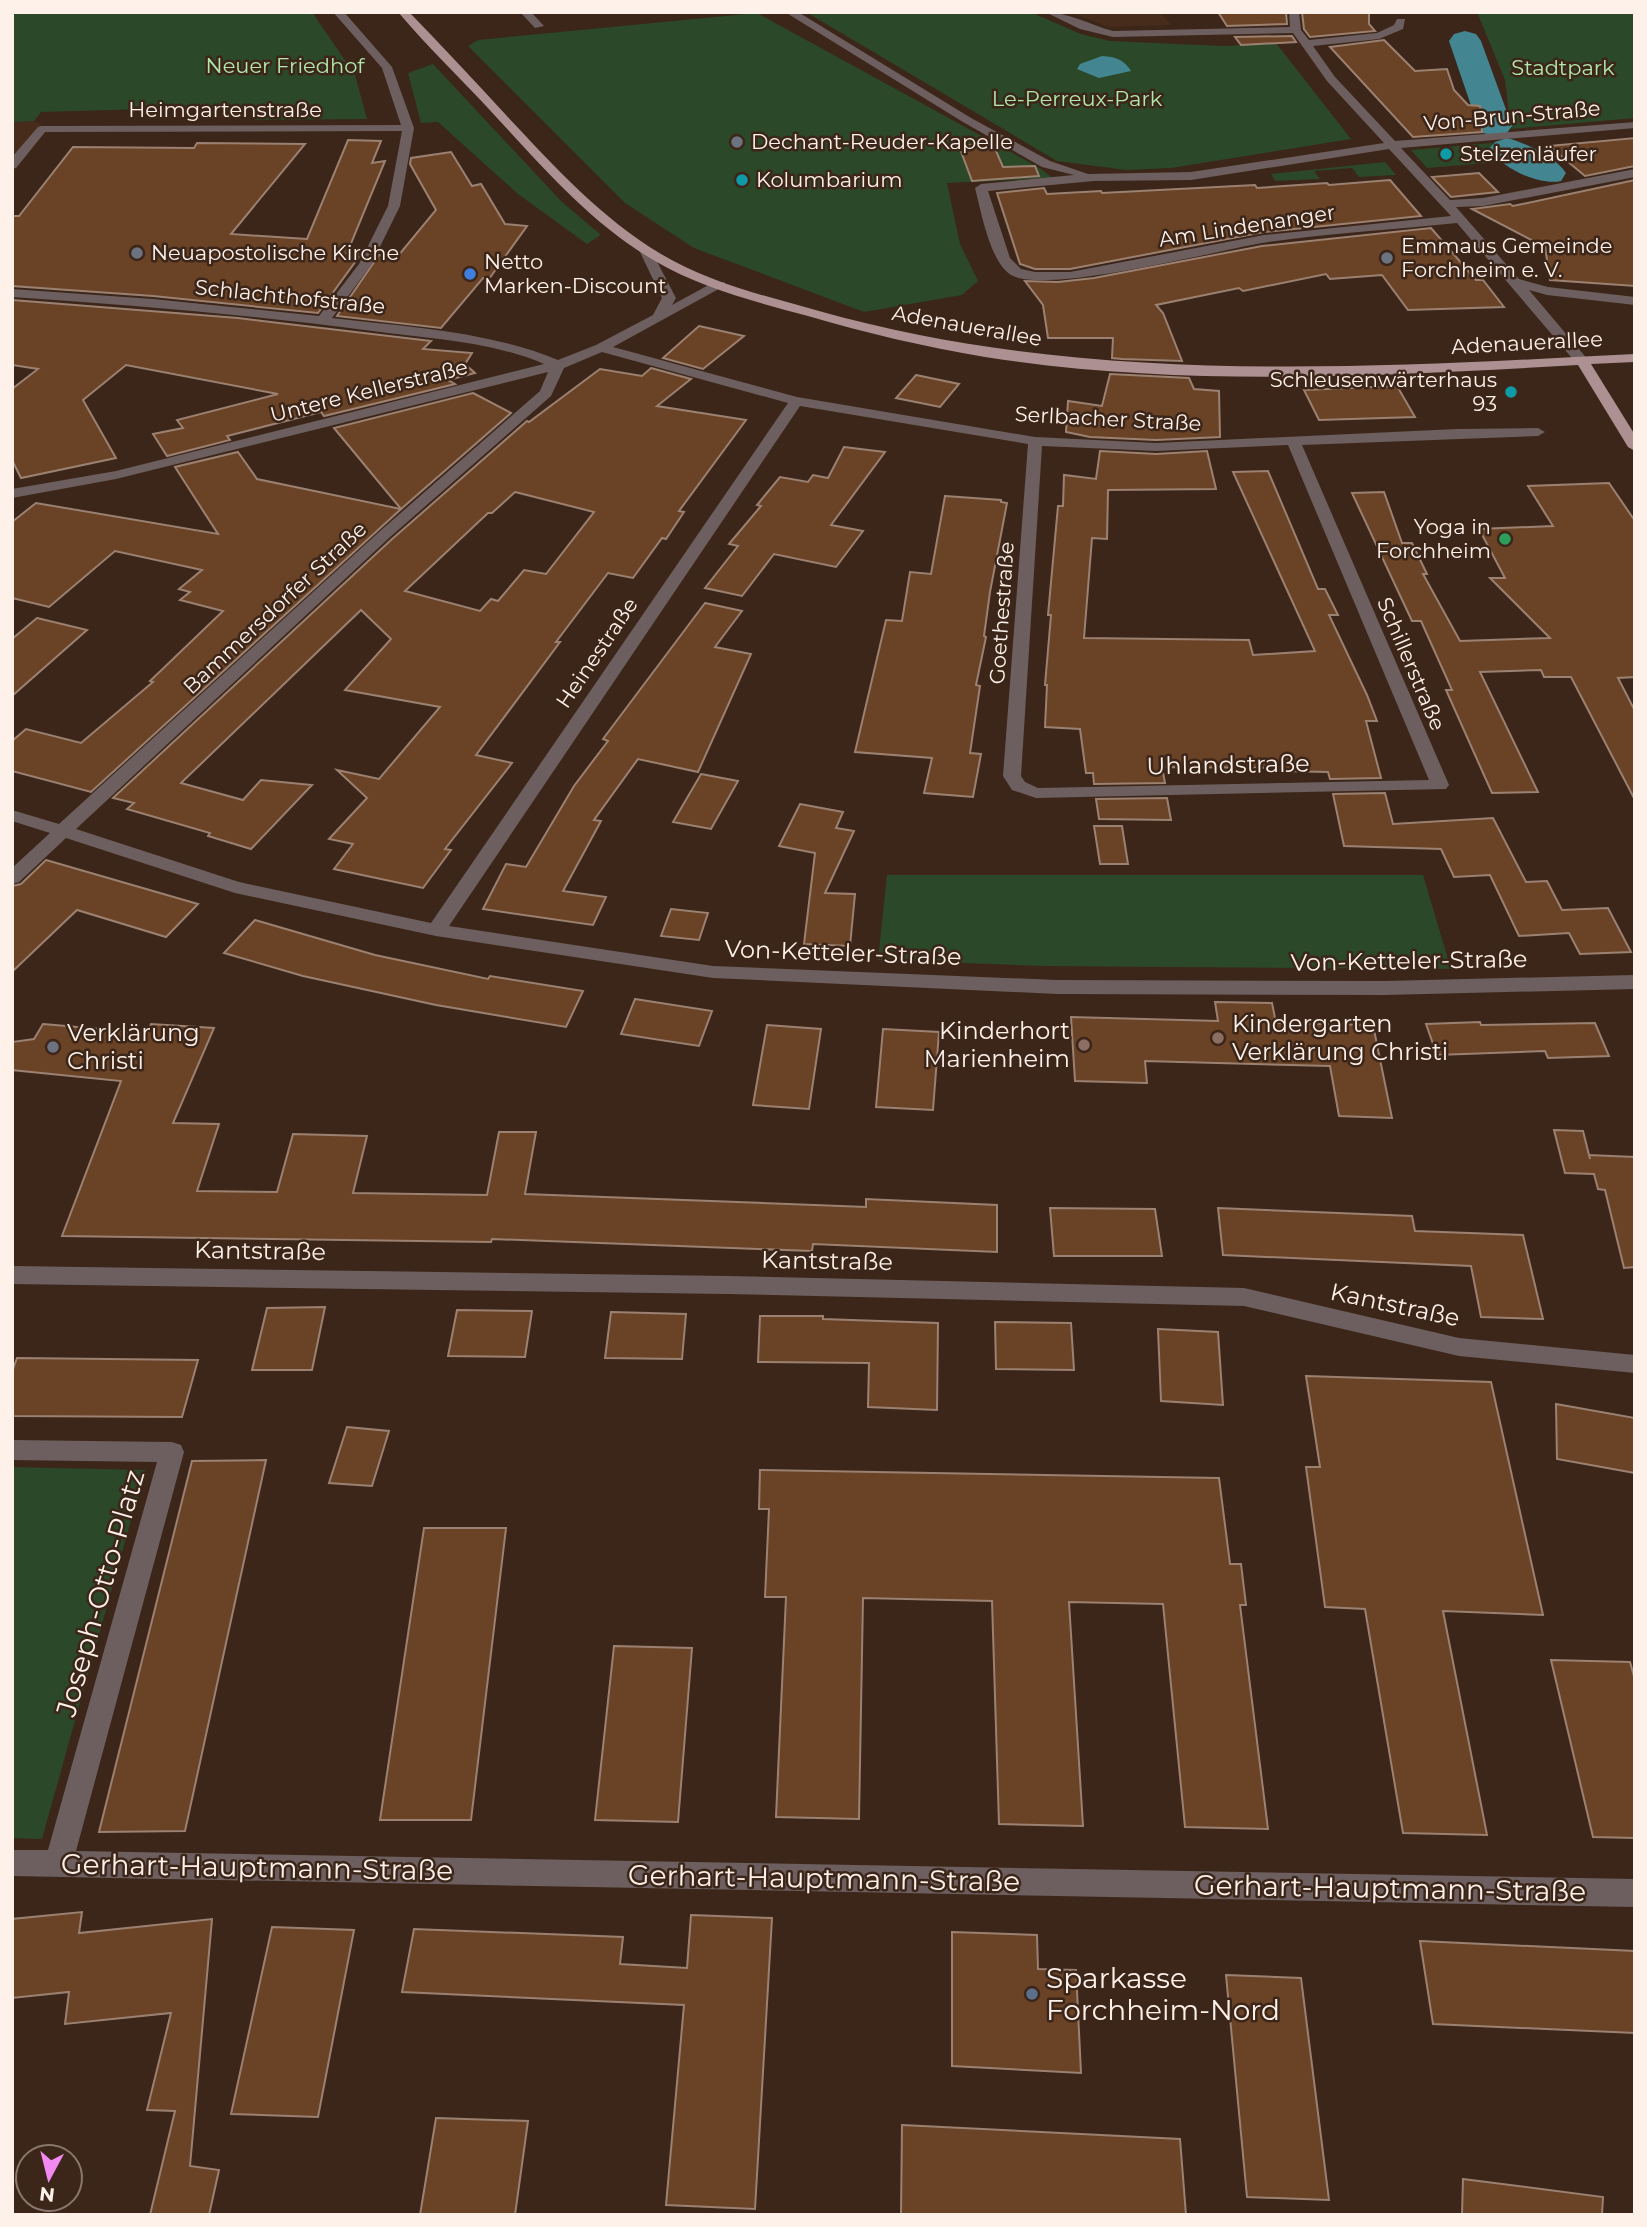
<svg xmlns="http://www.w3.org/2000/svg" width="1647" height="2227" font-family="Montserrat,sans-serif">
  <style>
    .built { fill: #482c1b }
    .green { fill: #2b4828 }
    .water { fill: #438691 }
    .lines { fill: none; stroke-linecap: round; stroke-linejoin: round }
    .river { fill: #438691; fill-rule: evenodd }
    .building { fill: #6a4226; stroke: #9b8171; stroke-width: 2; fill-rule: evenodd }
    .minor { fill: #6d5f5f; fill-rule: evenodd }
    .major { fill: #ad9192; fill-rule: evenodd }
    .worship-dot { fill: #6b7280; stroke: #3c2619; stroke-width: 2.5 }
    .culture-dot { fill: #0f9aa8; stroke: #3c2619; stroke-width: 2.5 }
    .shop-dot { fill: #3f7fe0; stroke: #3c2619; stroke-width: 2.5 }
    .leisure-dot { fill: #2e9e5b; stroke: #3c2619; stroke-width: 2.5 }
    .education-dot { fill: #8d6e63; stroke: #3c2619; stroke-width: 2.5 }
    .service-dot { fill: #5c6f8a; stroke: #3c2619; stroke-width: 2.5 }
    .labels { text-anchor: middle; stroke-width: 5; stroke-linejoin: round; paint-order: stroke }
    .far-park-label { font-size: 21px; fill: #b0e7aa; stroke: #3c2619 }
    .far-street-label { font-size: 21px; fill: #fdf1ea; stroke: #3c2619 }
    .far-poi-label { font-size: 21px; fill: #fdf1ea; stroke: #3c2619; text-anchor: start }
    .street-label { font-size: 24px; fill: #fdf1ea; stroke: #3c2619 }
    .poi-label { font-size: 24px; fill: #fdf1ea; stroke: #3c2619; text-anchor: start }
    .near-street-label { font-size: 28px; fill: #fdf1ea; stroke: #3c2619 }
    .near-poi-label { font-size: 28px; fill: #fdf1ea; stroke: #3c2619; text-anchor: start }
  </style>
  <rect width="100%" height="100%" fill="#3c2619"/>
  <g class="built">
    <polygon points="1070,12 1160,12 1171,25 1108,27"/>
    <polygon points="34,121 48,129 12,174 12,122"/>
  </g>
  <g class="green">
    <polygon points="12,12 312,12 355,75 367,119 255,120 251,106 41,112 34,121 12,122"/>
    <polygon points="806,12 1030,12 1081,34 1110,41 1224,46 1276,43 1351,139 1171,168 1126,170 1057,161"/>
    <polygon points="1477,12 1635,12 1635,118 1511,129 1505,80"/>
    <polygon points="757,13 1038,167 1053,178 947,183 960,244 978,281 962,295 864,312 694,248 625,203 468,46 478,40"/>
    <polygon points="433,64 561,201 601,235 587,244 518,194 438,122 421,123 408,73"/>
    <polygon points="1492,143 1512,161 1427,168 1411,150"/>
    <polygon points="1385,162 1396,175 1359,177 1352,168 1314,171 1320,179 1275,181 1271,174"/>
    <polygon points="887,875 1423,875 1451,969 1042,966 878,960"/>
    <polygon points="12,1467 145,1470 42,1839 12,1838"/>
  </g>
  <path class="water" d="M1102,56C1116,57 1123,59 1131,71L1099,78L1077,69L1080,64Z"/>
  <g class="lines">
    <g class="river">
      <polygon points="1465,31 1476,34 1481,41 1512,126 1507,133 1495,136 1483,133 1478,126 1449,41 1454,34"/>
      <path d="M1507,138C1526,143 1555,157 1566,173L1561,181C1539,186 1502,168 1489,149L1495,142Z"/>
    </g>
  </g>
  <g class="building">
    <polygon points="1218,12 1286,12 1287,24 1227,26"/>
    <polygon points="1302,12 1369,13 1369,24 1375,31 1310,37 1304,29"/>
    <polygon points="1292,36 1296,42 1241,45 1235,37"/>
    <polygon points="1384,40 1415,71 1447,69 1454,90 1468,105 1480,106 1482,132 1413,137 1330,47"/>
    <polygon points="1635,138 1635,166 1585,176 1549,146"/>
    <polygon points="348,140 381,141 372,163 385,161 347,253 361,254 318,313 153,296 12,286 12,216 19,216 73,147 194,148 197,143 305,144 231,234 307,239"/>
    <polygon points="993,144 1003,167 1035,166 1039,176 972,181 959,146"/>
    <polygon points="451,152 472,186 481,184 505,224 527,226 489,279 483,278 441,328 337,316 379,255 398,256 436,210 410,164 411,158"/>
    <polygon points="1479,173 1498,192 1451,197 1432,177"/>
    <polygon points="1390,180 1421,216 1264,232 1070,269 1035,269 1020,264 997,193 1044,188 1047,194 1101,191 1102,193 1255,185 1257,188 1327,183 1329,185"/>
    <polygon points="1635,180 1635,286 1550,280 1545,247 1472,209 1510,204 1513,206"/>
    <polygon points="1431,228 1476,280 1483,280 1504,307 1408,310 1382,275 1330,279 1326,274 1243,291 1239,288 1156,305 1163,313 1182,361 1122,359 1112,358 1113,338 1048,338 1043,305 1025,281 1058,282 1094,278 1262,246"/>
    <polygon points="12,300 238,318 431,341 423,349 472,353 465,364 475,373 448,380 455,384 324,416 321,412 227,436 230,440 167,456 153,434 183,428 177,420 278,394 126,365 83,400 116,458 21,478 12,460 12,389 38,369 12,365"/>
    <polygon points="699,326 744,336 703,369 663,358"/>
    <path d="M651,368L691,379L657,406L746,420L679,511L684,512L666,539L662,538L633,578L608,573L556,642H560L476,755L512,763L445,849L451,850L423,888L334,869L353,844L329,839L367,798L337,770L379,779L440,707L345,690L391,639L361,610L181,783L243,800L261,780L312,785L251,849L208,836L210,833L127,809L134,803L113,798L391,540L527,421L529,422L600,369L642,376ZM515,492L594,512L546,574L524,570L498,601L491,599L480,611L405,591L488,513H492Z"/>
    <polygon points="1110,374 1189,378 1194,389 1219,391 1220,437 1156,440 1090,437 1066,432 1068,401 1102,406"/>
    <polygon points="916,375 959,384 940,407 896,398"/>
    <polygon points="1397,386 1415,417 1319,420 1304,390"/>
    <polygon points="473,393 511,413 401,509 334,428"/>
    <polygon points="844,447 885,452 831,525 863,531 836,567 774,554 742,596 705,588 738,546 729,544 761,506 757,505 780,477 808,482 813,475 828,478"/>
    <polygon points="1100,451 1156,454 1207,451 1216,489 1108,490 1107,539 1092,538 1084,638 1249,640 1253,655 1315,651 1233,472 1268,471 1318,589 1325,589 1338,615 1329,615 1367,695 1377,721 1366,721 1381,778 1330,779 1328,772 1279,771 1279,768 1162,767 1165,783 1094,784 1093,773 1086,773 1080,729 1045,727 1047,685 1045,685 1051,615 1048,615 1058,506 1063,506 1064,475 1096,479"/>
    <polygon points="238,452 257,479 401,509 91,792 12,771 12,741 26,729 81,743 153,682 150,681 223,611 180,600 190,592 179,589 202,570 115,551 49,607 12,598 12,522 36,503 218,534 175,467"/>
    <polygon points="1609,483 1635,521 1635,677 1618,678 1635,711 1635,800 1571,677 1544,677 1541,670 1480,672 1538,792 1492,793 1446,690 1452,690 1421,621 1412,621 1352,493 1384,492 1402,543 1412,543 1427,574 1423,574 1460,641 1550,638 1490,578 1505,578 1479,529 1553,526 1528,486"/>
    <polygon points="945,496 1001,500 1001,502 1007,503 990,592 984,636 986,637 976,685 980,686 970,753 981,754 973,797 924,793 932,758 855,752 886,620 902,621 910,572 931,574"/>
    <polygon points="705,603 742,611 715,647 751,654 698,772 638,759 594,820 601,821 563,891 606,897 593,925 483,909 506,864 526,867 574,786 608,741 603,739"/>
    <polygon points="37,618 87,630 12,696 12,639"/>
    <polygon points="701,774 738,781 711,829 673,822"/>
    <polygon points="1385,793 1393,824 1493,818 1526,882 1547,881 1562,910 1608,908 1631,952 1580,954 1569,933 1519,936 1490,875 1454,877 1441,849 1344,846 1333,794"/>
    <polygon points="1167,798 1171,820 1099,819 1096,799"/>
    <polygon points="800,804 843,812 836,828 854,831 825,893 855,894 850,946 804,944 815,853 779,846"/>
    <polygon points="1094,826 1122,826 1128,864 1100,864"/>
    <polygon points="46,860 198,904 166,937 77,910 12,972 12,886 21,884"/>
    <polygon points="671,909 708,913 699,940 661,936"/>
    <polygon points="255,920 375,955 488,979 490,976 583,991 566,1027 436,1005 303,976 224,953"/>
    <polygon points="635,999 712,1011 699,1046 621,1034"/>
    <polygon points="1215,1002 1272,1003 1276,1023 1373,1025 1392,1118 1339,1116 1330,1066 1145,1061 1147,1083 1075,1081 1071,1017 1218,1021"/>
    <polygon points="1480,1022 1481,1025 1595,1023 1609,1056 1548,1058 1545,1051 1437,1055 1426,1024"/>
    <polygon points="43,1024 147,1033 151,1024 214,1028 173,1123 219,1124 197,1191 277,1192 293,1134 367,1136 353,1193 487,1195 499,1132 536,1132 525,1194 866,1207 866,1199 997,1205 997,1252 813,1244 812,1251 492,1239 491,1242 62,1236 121,1081 12,1070 12,1042 34,1039"/>
    <polygon points="767,1025 821,1029 809,1109 753,1105"/>
    <polygon points="883,1029 939,1032 933,1110 876,1107"/>
    <polygon points="1554,1130 1583,1131 1590,1159 1589,1155 1635,1157 1635,1267 1624,1268 1605,1190 1598,1189 1594,1174 1565,1173"/>
    <polygon points="1050,1208 1155,1209 1162,1256 1054,1256"/>
    <polygon points="1218,1208 1412,1216 1415,1231 1523,1235 1543,1319 1481,1317 1471,1266 1223,1255"/>
    <polygon points="325,1307 312,1370 252,1370 267,1308"/>
    <polygon points="457,1310 532,1311 525,1357 448,1356"/>
    <polygon points="611,1312 686,1314 682,1359 605,1358"/>
    <polygon points="760,1316 823,1316 823,1319 938,1323 937,1410 868,1407 869,1363 758,1362"/>
    <polygon points="995,1322 1071,1323 1074,1370 996,1369"/>
    <polygon points="1158,1329 1218,1332 1223,1405 1161,1401"/>
    <polygon points="17,1358 198,1360 182,1417 12,1416 12,1372"/>
    <polygon points="1306,1376 1491,1382 1543,1615 1443,1611 1487,1835 1403,1833 1365,1609 1325,1607 1306,1467 1320,1467"/>
    <polygon points="1556,1404 1635,1418 1635,1473 1557,1459"/>
    <polygon points="347,1427 389,1431 372,1486 329,1483"/>
    <polygon points="266,1460 185,1831 99,1832 192,1461"/>
    <polygon points="760,1470 1219,1478 1230,1564 1241,1564 1246,1605 1240,1605 1268,1829 1185,1827 1163,1604 1069,1602 1083,1826 999,1824 992,1601 863,1598 859,1819 776,1817 786,1597 765,1597 769,1509 759,1509"/>
    <polygon points="424,1528 506,1528 471,1820 380,1820"/>
    <polygon points="614,1646 692,1648 678,1822 595,1820"/>
    <polygon points="1551,1660 1630,1662 1635,1680 1635,1838 1593,1837"/>
    <polygon points="82,1912 79,1933 212,1919 190,2166 219,2170 209,2215 150,2215 175,2111 147,2110 171,2013 65,2024 69,1992 12,1998 12,1919"/>
    <polygon points="691,1915 772,1918 755,2209 666,2205 684,2005 402,1992 414,1929 623,1937 620,1964 687,1968"/>
    <polygon points="272,1927 354,1930 318,2117 231,2114"/>
    <polygon points="952,1932 1037,1935 1038,1969 1076,1970 1081,2073 952,2066"/>
    <polygon points="1420,1941 1635,1951 1635,2033 1433,2024"/>
    <polygon points="1226,1975 1301,1978 1329,2200 1247,2197"/>
    <polygon points="436,2118 528,2121 515,2215 420,2215"/>
    <polygon points="902,2125 1180,2139 1186,2215 901,2215"/>
    <polygon points="1463,2179 1603,2197 1602,2215 1462,2215"/>
  </g>
  <g class="lines">
    <g class="minor">
      <path d="M333,12H344L392,67L414,128L400,206L371,265L332,318C407,327 488,331 558,360L596,345L653,315L662,298L639,250L645,246L651,250L676,298L672,305L714,282H724L726,285L613,347L797,397L1035,437L1156,443L1457,429L1538,428L1545,432L1538,436L1302,445L1449,785L1446,789L1036,798L1012,790L1003,776L1028,444L800,406L449,926L713,966L1057,980L1385,981L1635,975V989L1385,995L1057,994L713,978L436,936L235,893L66,838L19,882L12,884V868L50,833L12,821V810L59,824L379,532L540,391L548,372L116,479L12,498V489L116,471L544,364C491,341 430,339 373,331C253,315 133,305 12,297V289L153,299L319,316L359,264L388,206L402,131L45,132L16,168H12V157L38,127L42,126L401,125L382,68ZM602,352L788,403L431,923L239,882L76,829L389,538L551,396L564,368ZM1288,445L1429,780L1038,788L1025,782L1021,776L1042,446L1156,451Z"/>
      <polygon points="520,12 531,12 544,26 535,28"/>
      <path d="M785,12H798L971,118L1050,161L1088,174L1191,172L1384,143L1327,81L1293,33L1113,37L1080,29L1045,12C1068,12 1090,25 1113,31L1290,27L1289,12H1299L1301,30L1309,40L1377,33L1394,25L1397,19H1405L1403,29L1379,39L1313,46L1335,77L1395,141L1635,122V128L1401,148L1450,200L1483,198L1635,169V177L1483,206L1456,207L1519,279L1548,287L1635,297V305L1547,295L1529,290L1589,361L1582,365L1577,364L1457,223C1393,230 1326,233 1262,243C1215,251 1046,295 1011,275C990,262 981,211 975,188L981,184L1074,175L1042,167L963,122ZM1389,149L1451,216L1264,235L1070,272H1035L1021,269L1010,258L988,191L1094,181L1191,180Z"/>
      <polygon points="12,1266 728,1276 1244,1288 1459,1338 1635,1355 1635,1373 1459,1356 1244,1306 728,1294 12,1284"/>
      <polygon points="12,1440 172,1442 181,1445 184,1452 76,1851 1635,1879 1635,1907 12,1876 12,1850 48,1850 157,1462 12,1460"/>
    </g>
    <path class="major" d="M398,12H409C442,46 474,80 506,115C553,165 601,218 661,254C709,283 766,296 819,311C1085,386 1362,368 1635,354V362L1591,364L1635,435V451L1628,447L1578,365C1381,376 1181,388 985,357C925,347 866,333 808,316C756,302 701,288 655,261C589,223 538,162 487,107C458,76 426,45 398,12Z"/>
  </g>
  <g class="worship-dot">
    <circle cx="737" cy="142" r="7"/>
    <circle cx="137" cy="253" r="7"/>
    <circle cx="1387" cy="258" r="7"/>
    <circle cx="53" cy="1047" r="7"/>
  </g>
  <g class="culture-dot">
    <circle cx="1446" cy="154" r="7"/>
    <circle cx="742" cy="180" r="7"/>
    <circle cx="1511" cy="392" r="7"/>
  </g>
  <circle class="shop-dot" cx="470" cy="274" r="7"/>
  <circle class="leisure-dot" cx="1505" cy="539" r="7"/>
  <g class="education-dot">
    <circle cx="1218" cy="1038" r="7"/>
    <circle cx="1084" cy="1045" r="7"/>
  </g>
  <circle class="service-dot" cx="1032" cy="1994" r="7"/>
  <g class="labels">
    <g class="far-park-label">
      <text x="285" y="73">Neuer Friedhof</text>
      <text x="1563" y="75">Stadtpark</text>
      <text x="1077" y="106">Le-Perreux-Park</text>
    </g>
    <g class="far-street-label">
      <text x="225" y="117">Heimgartenstraße</text>
      <text transform="translate(1512 116) rotate(-5)" y="7">Von-Brun-Straße</text>
      <text transform="translate(1247 226) rotate(-9)" y="7">Am Lindenanger</text>
      <text transform="translate(290 297) rotate(6)" y="7">Schlachthofstraße</text>
      <text transform="translate(967 326) rotate(10)" y="7">Adenauerallee</text>
      <text transform="translate(1527 343) rotate(-3)" y="7">Adenauerallee</text>
      <text transform="translate(369 391) rotate(-14)" y="7">Untere Kellerstraße</text>
      <text transform="translate(1108 419) rotate(3)" y="7">Serlbacher Straße</text>
      <text transform="translate(275 608) rotate(-43)" y="7">Bammersdorfer Straße</text>
      <text transform="translate(1002 613) rotate(-86)" y="7">Goethestraße</text>
      <text transform="translate(597 653) rotate(-56)" y="7">Heinestraße</text>
      <text transform="translate(1411 664) rotate(67)" y="7">Schillerstraße</text>
    </g>
    <g class="far-poi-label">
      <text x="751" y="149">Dechant-Reuder-Kapelle</text>
      <text x="1460" y="161">Stelzenläufer</text>
      <text x="756" y="187">Kolumbarium</text>
      <text x="1401" y="253">Emmaus Gemeinde<tspan x="1401" dy="24">Forchheim e. V.</tspan></text>
      <text x="151" y="260">Neuapostolische Kirche</text>
      <text x="484" y="269">Netto<tspan x="484" dy="24">Marken-Discount</tspan></text>
      <text x="1497" y="387" text-anchor="end">Schleusenwärterhaus<tspan x="1497" dy="24">93</tspan></text>
      <text x="1491" y="534" text-anchor="end">Yoga in<tspan x="1491" dy="24">Forchheim</tspan></text>
    </g>
    <g class="street-label">
      <text transform="translate(1228 765) rotate(-1)" y="8">Uhlandstraße</text>
      <text transform="translate(843 953) rotate(2)" y="8">Von-Ketteler-Straße</text>
      <text transform="translate(1409 961) rotate(-1)" y="8">Von-Ketteler-Straße</text>
      <text transform="translate(260 1251) rotate(1)" y="8">Kantstraße</text>
      <text transform="translate(827 1261) rotate(1)" y="8">Kantstraße</text>
      <text transform="translate(1395 1305) rotate(12)" y="8">Kantstraße</text>
    </g>
    <g class="poi-label">
      <text x="1232" y="1032">Kindergarten<tspan x="1232" dy="28">Verklärung Christi</tspan></text>
      <text x="1070" y="1039" text-anchor="end">Kinderhort<tspan x="1070" dy="28">Marienheim</tspan></text>
      <text x="67" y="1041">Verklärung<tspan x="67" dy="28">Christi</tspan></text>
    </g>
    <g class="near-street-label">
      <text transform="translate(100 1593) rotate(-74)" y="10">Joseph-Otto-Platz</text>
      <text transform="translate(257 1867) rotate(1)" y="10">Gerhart-Hauptmann-Straße</text>
      <text transform="translate(824 1878) rotate(1)" y="10">Gerhart-Hauptmann-Straße</text>
      <text transform="translate(1390 1888) rotate(1)" y="10">Gerhart-Hauptmann-Straße</text>
    </g>
    <g class="near-poi-label">
      <text x="1046" y="1988">Sparkasse<tspan x="1046" dy="32">Forchheim-Nord</tspan></text>
    </g>
  </g>
  <rect width="1647" height="2227" fill="none" stroke="#fdf1ea" stroke-width="28"/>
  <g transform="translate(49 2178) rotate(187)"><circle r="33" fill="#3c2619" stroke="#89776d" stroke-width="2"/>
  <path d="M0-5L12 26L0 18L-12 26Z" fill="#f38af1"/>
  <text y="-10" font-size="19" font-weight="bold" text-anchor="middle" fill="#fdf1ea">N</text>
  </g>
</svg>
